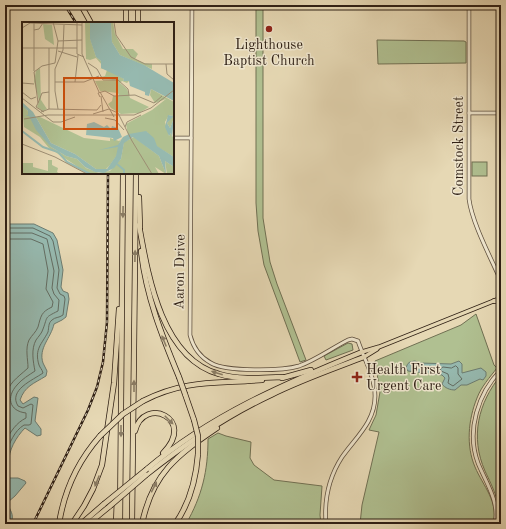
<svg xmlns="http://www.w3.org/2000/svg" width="506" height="529" font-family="'Old Standard TT',serif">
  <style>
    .green { fill: #b0c091; stroke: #707053 }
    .water { fill: #96b9af; stroke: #6d7c71 }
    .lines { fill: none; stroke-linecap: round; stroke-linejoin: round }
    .shore { stroke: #626c62; stroke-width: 1 }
    .tertiary-casing { stroke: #5d4e3d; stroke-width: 4.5 }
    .primary-casing { stroke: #2f2015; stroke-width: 5 }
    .trunk-casing { stroke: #2f2015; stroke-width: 5.5 }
    .motorway-casing { stroke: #2f2015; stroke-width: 6 }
    .tertiary { stroke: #efe6ce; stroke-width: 3 }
    .primary { stroke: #e6d8b4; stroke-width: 3.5 }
    .trunk { stroke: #e6d8b4; stroke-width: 4 }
    .motorway { stroke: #e6d8b4; stroke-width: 4.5 }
    .rail-casing { stroke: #2f2015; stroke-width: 2.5 }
    .rail { stroke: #efe6ce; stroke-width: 1; stroke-dasharray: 3; stroke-linecap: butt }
    .motorway-bridge-casing { stroke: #2f2015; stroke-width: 6; stroke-linecap: butt }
    .motorway-bridge { stroke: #e6d8b4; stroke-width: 4.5 }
    .oneway { fill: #8a7c64 }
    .poi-dot { fill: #8f2418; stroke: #efe6ce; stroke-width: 1.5 }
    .labels { text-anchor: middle; stroke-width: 3; stroke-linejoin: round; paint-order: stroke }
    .poi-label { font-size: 14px; fill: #2f2015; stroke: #efe6ce }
    .street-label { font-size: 14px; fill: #2f2015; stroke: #efe6ce }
    .inset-river { fill: none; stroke: #96b9af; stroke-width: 2 }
    .inset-road { fill: none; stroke: #9d8e74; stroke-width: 1 }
    .view { fill: #cc500d; fill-opacity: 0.15; stroke: #cc500d; stroke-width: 2 }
    .inset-edge { fill: none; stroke: #2f2015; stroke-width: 2 }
  </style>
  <rect width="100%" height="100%" fill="#e6d8b4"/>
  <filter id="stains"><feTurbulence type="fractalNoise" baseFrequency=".005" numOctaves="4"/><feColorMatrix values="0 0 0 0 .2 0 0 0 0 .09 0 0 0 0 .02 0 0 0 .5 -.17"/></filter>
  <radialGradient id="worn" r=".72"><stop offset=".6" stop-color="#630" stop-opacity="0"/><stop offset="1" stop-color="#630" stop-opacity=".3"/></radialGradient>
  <g class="green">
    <polygon points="256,5 263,5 263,218 270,262 277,284 306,360 300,362 264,265 258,231 256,203"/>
    <polygon points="377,40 464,41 466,42 466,63 378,64"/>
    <rect x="472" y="162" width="15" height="14"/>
    <path d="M476,314L494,365L497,368C490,377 481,387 477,398C468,420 466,446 475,467C483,486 499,502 493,524H360L362,505L379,432L369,430L376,415L380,392L375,361L461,325Z"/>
    <polygon points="348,343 352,344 353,350 326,360 324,356"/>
    <path d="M501,375V524H498C502,505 493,488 485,471C470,437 478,403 501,375Z"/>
    <path d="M218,433L226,436L251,442L250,458L254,465L274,480L322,486L320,515L321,524H186C202,496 208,471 208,439Z"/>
  </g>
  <g class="water">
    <path d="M5,224H34L53,233L57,240L63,270L61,287L63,291L68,293L69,299L66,317L62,320L54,324C51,338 38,348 43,363C44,366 46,368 47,371L46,376C33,384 25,386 20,400L23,404L34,397L38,398L35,421L41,429V435L37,436L25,428C16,437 8,451 9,463L5,467Z"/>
    <path d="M415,361L420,363L451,364L459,361L462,364V373L481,368L486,372V376L483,380L480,379L467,385H461L455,390C450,390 445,388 442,384L445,378L442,375L408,371L406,368C408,362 409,362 415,361Z"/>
    <path d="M5,478H18L25,481L26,483L15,496L8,502C9,512 15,512 11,524H5Z"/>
  </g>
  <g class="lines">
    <g class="shore">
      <path d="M5,228H33L50,236L53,241L59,270L57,288L60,294L64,296L65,299L63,315C59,318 55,317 52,320C48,323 49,328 48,332C42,344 34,349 39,365C40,368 42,369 43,373C33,380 8,390 18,406L23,408L31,404L33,405L31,424L29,425H24C14,431 10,443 5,454"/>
      <path d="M5,233H32L47,239L54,271L52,288L54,294L59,300L58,311C44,318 48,316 43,329C42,333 38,337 36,340C31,349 33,361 35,371C29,375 22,379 17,385C6,397 9,411 26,413V418C16,423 11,431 5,442"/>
      <path d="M5,239H31L43,244L48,271L46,289L53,302L52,307C41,312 41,316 38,327C36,332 32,335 29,340C25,349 28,359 28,368C16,379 9,382 5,398"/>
      <polygon points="456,366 458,368 458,374 462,379 453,386 448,383 449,378 448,374 441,371 440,369 443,367 451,368"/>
    </g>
    <defs>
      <g id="tertiary">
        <path d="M192,5L190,335C193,347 200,357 211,363C226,372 282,371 299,366C316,360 332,348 348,340L352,339L358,341C364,359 375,377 375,396C375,422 356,437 342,457C329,477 324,500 326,524"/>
        <path d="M469,5V199C472,223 491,258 501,281"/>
        <polyline points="469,113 501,113"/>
        <polyline points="173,138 191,138"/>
        <path d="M495,524C500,502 486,483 478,463C466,431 478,393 501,370"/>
      </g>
      <g id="primary">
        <polyline points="362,352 379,347 501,298"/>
        <polyline points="364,357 377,349"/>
      </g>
      <polyline id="trunk" points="494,301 501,302"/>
      <g id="motorway">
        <polyline points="81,5 91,23"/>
        <polyline points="126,23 126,5"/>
        <polyline points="138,23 138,5"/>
        <polyline points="139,197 140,228"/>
        <path d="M139,225C148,275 161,358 219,374C239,380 262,378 283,377"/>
        <path d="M141,251C146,296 162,336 179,377"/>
        <polyline points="282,378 311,370"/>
        <polyline points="185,394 194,420"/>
        <path d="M143,401C186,379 217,384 262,380"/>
        <path d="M135,431C144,395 197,419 163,453"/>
        <path d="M147,469C211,415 286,383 362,352"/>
        <path d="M146,475C185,444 226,416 271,395C301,380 333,369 364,357"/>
        <path d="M59,524C64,491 78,461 100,436"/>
        <polyline points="72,524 84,506 93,489 102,465 114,383 119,309"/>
        <polyline points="81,524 104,504"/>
        <polyline points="88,524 110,506"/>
        <polyline points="116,524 117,497"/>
        <polyline points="120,524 123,173"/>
        <polyline points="132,524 136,173"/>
        <path d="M142,524C152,474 177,455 217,428"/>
        <path d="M175,524C190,503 196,480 198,454"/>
      </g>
    </defs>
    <use href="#tertiary" class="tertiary-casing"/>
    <use href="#primary" class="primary-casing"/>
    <use href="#trunk" class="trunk-casing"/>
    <use href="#motorway" class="motorway-casing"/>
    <use href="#tertiary" class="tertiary"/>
    <use href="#primary" class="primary"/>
    <use href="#trunk" class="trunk"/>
    <use href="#motorway" class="motorway"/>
    <defs>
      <g id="rail">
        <polyline points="65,5 76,23"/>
        <polyline points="33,524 88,410 97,387 103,362 107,322 108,173"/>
      </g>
    </defs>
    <use href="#rail" class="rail-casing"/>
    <use href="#rail" class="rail"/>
    <defs>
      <g id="motorway-bridge">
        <polyline points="179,377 185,394"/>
        <polyline points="194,420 198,436 198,454"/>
        <polyline points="100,436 123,414 143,401"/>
        <polyline points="104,504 147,469"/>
        <polyline points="110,506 146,475"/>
      </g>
    </defs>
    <use href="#motorway-bridge" class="motorway-bridge-casing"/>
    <use href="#motorway-bridge" class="motorway-bridge"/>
  </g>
  <defs><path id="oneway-solid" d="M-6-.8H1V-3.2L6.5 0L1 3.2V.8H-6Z"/></defs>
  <g class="oneway">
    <use href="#oneway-solid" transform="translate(123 212) rotate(91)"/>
    <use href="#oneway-solid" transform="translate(135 256) rotate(-89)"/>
    <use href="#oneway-solid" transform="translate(164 341) rotate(-112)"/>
    <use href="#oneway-solid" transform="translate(217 373) rotate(-163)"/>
    <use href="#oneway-solid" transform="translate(134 386) rotate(-90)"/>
    <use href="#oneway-solid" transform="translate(169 420) rotate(45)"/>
    <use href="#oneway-solid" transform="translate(121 431) rotate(90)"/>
    <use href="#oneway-solid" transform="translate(97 481) rotate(112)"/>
    <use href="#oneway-solid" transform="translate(154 487) rotate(-63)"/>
  </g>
  <g class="poi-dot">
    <circle cx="269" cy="29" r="4"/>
    <path d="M355 371h4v4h4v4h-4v4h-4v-4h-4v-4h4z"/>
  </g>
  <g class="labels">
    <g class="poi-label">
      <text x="269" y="49">Lighthouse<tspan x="269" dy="16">Baptist Church</tspan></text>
      <text x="366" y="374" text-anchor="start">Health First<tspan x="366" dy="16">Urgent Care</tspan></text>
    </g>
    <g class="street-label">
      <text transform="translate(458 146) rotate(-90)" y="5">Comstock Street</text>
      <text transform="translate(179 272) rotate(-89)" y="5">Aaron Drive</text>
    </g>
  </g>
  <g transform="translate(22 22)">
    <rect width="152" height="152" fill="#e6d8b4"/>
    <path d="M63,0H68L69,3L68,16L74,35L79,39L80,43L78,46H84L102,57L101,59H107L105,61L100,59L98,61L105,67L108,76L127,85L117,91L99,92L89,86L86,82L90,79L91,74H97L96,71L78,69L73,59L91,58L78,55L83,54L85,48L78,46L80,43L74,36L68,38L64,37ZM89,0H91L93,12L101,27H111L116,32L113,37L122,41L130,42V47L98,33L90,20ZM21,2L30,3L32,23L23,17ZM18,46L19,78L25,87L21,89L15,85L17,79L12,59L14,49ZM129,67L152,80V96L148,106L145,101L151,94L147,93L143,100L147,114L149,111L150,115L152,113V135L134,124L125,110L106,113L104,102L130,88L144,77L133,81L128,73ZM0,82L16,102L29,125L44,134L55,137L64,146L77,151L88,149L99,137L102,120L112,115L137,134L144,152L133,145L137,152H69L64,150L27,126L18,115L2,105ZM14,95H18L62,116L88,119V116L97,119L103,114L98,119L95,133L88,143L83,148L74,147L53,132L29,121ZM26,138H30V143L36,146L35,150L38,152H0V141H11V145L26,149ZM143,139L152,145V152H145Z" fill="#b0c091"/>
    <path d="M68,0H89L90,20L98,33L122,43L152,61V79L129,67L127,74L123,73V70L108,64L107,59H101L102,57L79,46V39L74,35L68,17ZM0,80L11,90L29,121L53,132L74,147H85L94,134L96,125L77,128L96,123L101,115L107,112L124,109L132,116L135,124L152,135V145L143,139L144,152L137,134L111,115L102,121L99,137L92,146L82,151L73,150L63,145L55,137L44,134L29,125L14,108L7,94H3L6,93V89L0,84ZM146,93L152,94L145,101L148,106L152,96L150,116L149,111L147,114L143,105ZM72,100L82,105L85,103L89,107L90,104L96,106L100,115L92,119L91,116L64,113L65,102Z" fill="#96b9af"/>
    <path class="inset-river" d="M0,109L21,125L36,130L45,140L68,152M95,142L102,148V152"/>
    <path class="inset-road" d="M55,0V32L62,35M60,0V32L77,70M92,0L94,13L109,35L123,42H152M0,6L8,1L60,3M12,8L17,7L21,1M36,19L60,18M0,26H55M27,26V43M36,29L55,35M66,41L75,47L81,58H96L106,67L107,73M144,42L145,52L152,58M12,49V1M12,50L16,81L20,71L27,70M12,50L20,44L33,41L36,19L31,0M33,60H62L77,54M53,60L56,33M0,61L12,62M0,70L9,77L14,75M78,70L92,95M79,74L81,90M78,75L76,71L83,69L92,74L113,73L132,81L140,74M0,76L31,100H39L53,95M16,81L14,85L22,90M27,87L75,88L79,83M36,87L33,69V47L41,28L42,3M19,90L27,87V43M71,92L87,87L96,91L110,119L130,152M83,96L93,98L102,108M2,97L26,93H112L129,86L152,68M103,105L105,100L119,93M0,122L33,135L65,152"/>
    <path class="view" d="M42,56H95V107H42Z"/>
    <rect width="152" height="152" class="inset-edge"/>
  </g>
  <rect width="506" height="529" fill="none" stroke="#e6d8b4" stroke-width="20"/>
  <rect x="6" y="6" width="494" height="517" fill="none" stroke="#2f2015" stroke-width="2"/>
  <rect x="10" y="10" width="486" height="509" fill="none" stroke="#2f2015"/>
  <rect width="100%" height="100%" filter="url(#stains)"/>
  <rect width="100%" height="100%" fill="url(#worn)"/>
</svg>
